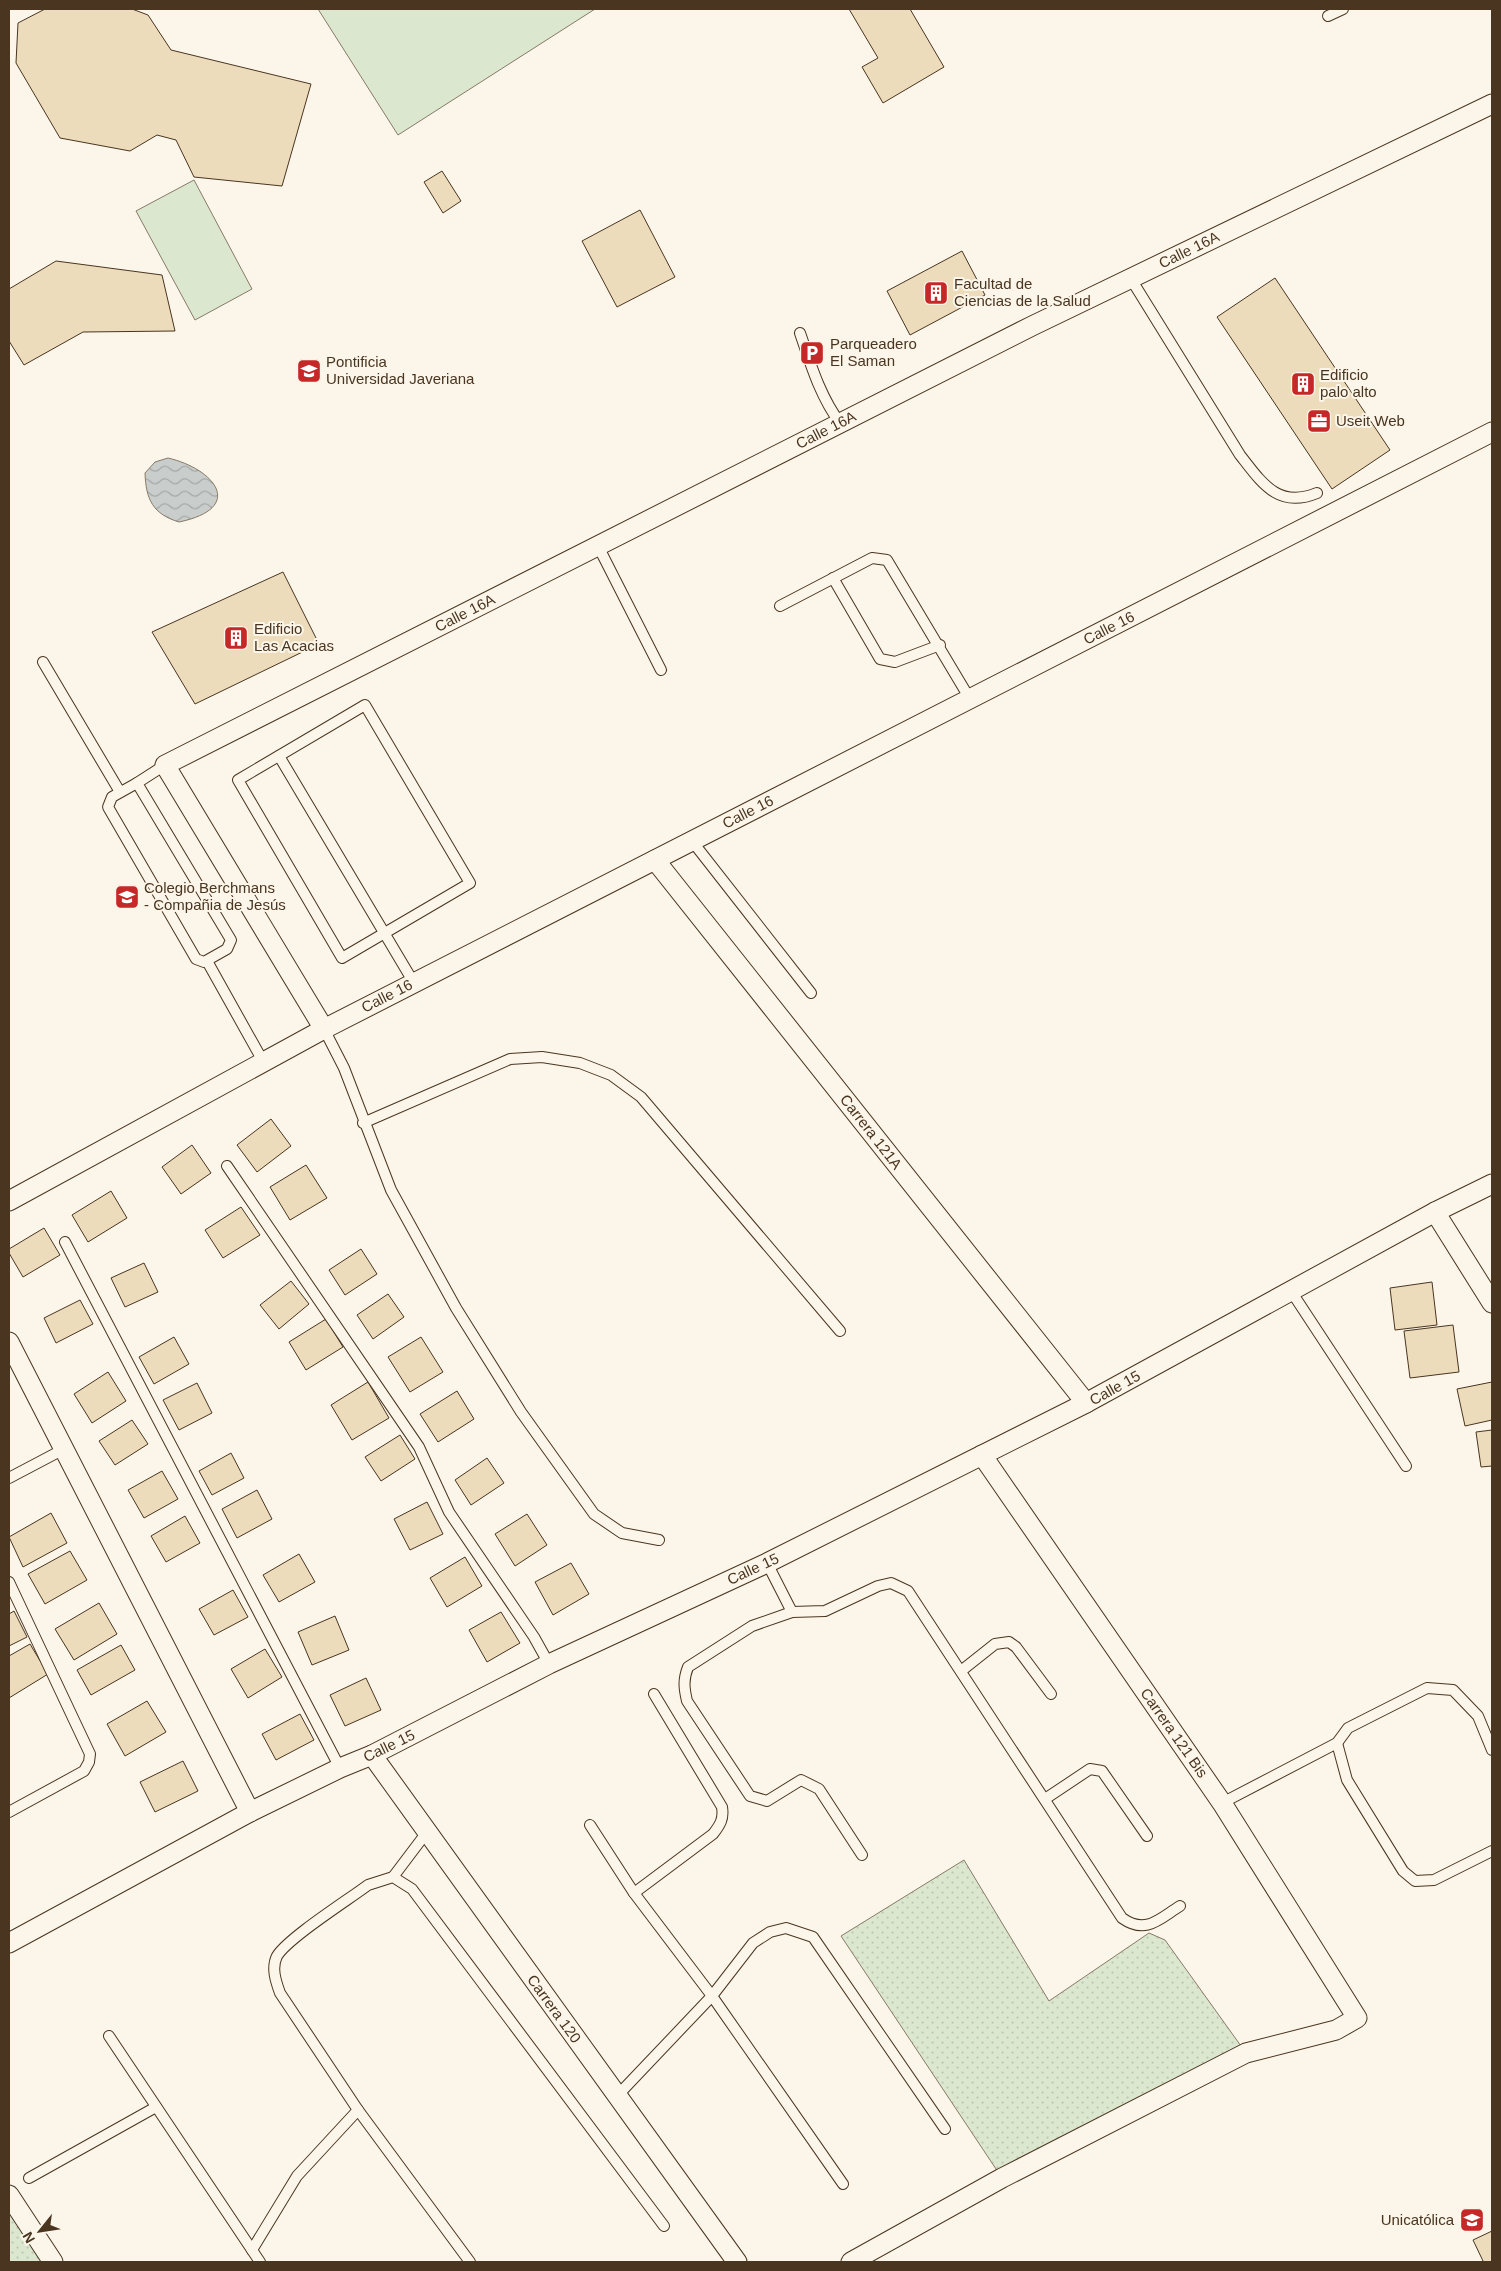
<svg xmlns="http://www.w3.org/2000/svg" width="1501" height="2271" font-family="Arial,sans-serif">
  <style>
    .green { fill: #dce7d0; stroke: #887966 }
    .park { fill: url(#park-dots); stroke: #887966 }
    .water { fill: url(#water-waves); stroke: #887966 }
    .building { fill: #ecdcbc; stroke: #4a3520 }
    .lines { fill: none; stroke-linecap: round; stroke-linejoin: round }
    .service-casing { stroke: #4a3520; stroke-width: 12 }
    .minor-casing { stroke: #4a3520; stroke-width: 21 }
    .service { stroke: #fbf6e9; stroke-width: 10 }
    .minor { stroke: #fbf6e9; stroke-width: 19 }
    .labels { text-anchor: middle; stroke-width: 4; stroke-linejoin: round; paint-order: stroke }
    .street-label { font-size: 15px; fill: #4a3520; stroke: #fbf6e9 }
    .poi-label { font-size: 15px; fill: #4a3520; stroke: #fbf6e9; text-anchor: start }
  </style>
  <defs>
    <pattern id="park-dots" width="8" height="8" patternUnits="userSpaceOnUse" patternTransform="scale(1.25)"><rect width="8" height="8" fill="#dce7d0"/><path d="M2 2h.1M6 6h.1" fill="none" stroke="#bec7b2" stroke-width="1.8" stroke-linecap="round"/></pattern>
    <pattern id="water-waves" width="16" height="10" patternUnits="userSpaceOnUse" patternTransform="scale(1.25)"><rect width="16" height="10" fill="#c9cecd"/><path d="M0 5q4-4 8 0t8 0" fill="none" stroke="#a5a8a6"/></pattern>
  </defs>
  <rect width="100%" height="100%" fill="#fbf6e9"/>
  <g class="green">
    <polygon points="318,9 595,9 398,135"/>
    <polygon points="194,180 252,289 195,320 136,211"/>
  </g>
  <g class="park">
    <polygon points="964,1860 1049,2001 1149,1933 1165,1940 1246,2053 1002,2178 841,1936"/>
    <polygon points="9,2195 53,2262 9,2262"/>
  </g>
  <path class="water" d="M168,458C215,469 246,508 179,522C153,514 146,500 145,473L155,462Z"/>
  <g class="building">
    <polygon points="45,9 132,9 148,15 171,50 311,84 282,186 194,177 176,140 157,135 130,151 60,138 16,63 18,23"/>
    <polygon points="849,9 910,9 944,67 883,103 862,67 878,58"/>
    <polygon points="442,171 461,201 443,213 424,182"/>
    <polygon points="640,210 675,277 617,307 582,241"/>
    <polygon points="962,251 985,295 910,335 887,291"/>
    <polygon points="56,261 162,275 175,331 83,332 24,365 9,341 9,289"/>
    <polygon points="1275,278 1390,450 1332,489 1217,317"/>
    <polygon points="283,572 319,644 195,704 152,632"/>
    <polygon points="271,1119 291,1146 257,1172 237,1145"/>
    <polygon points="192,1145 211,1173 181,1194 162,1167"/>
    <polygon points="306,1165 327,1198 290,1220 270,1187"/>
    <polygon points="111,1191 127,1218 88,1242 72,1215"/>
    <polygon points="241,1207 260,1235 223,1258 205,1230"/>
    <polygon points="44,1228 60,1255 23,1277 9,1253 9,1249"/>
    <polygon points="361,1249 377,1274 345,1295 329,1270"/>
    <polygon points="144,1263 158,1292 125,1307 111,1278"/>
    <polygon points="291,1281 309,1304 279,1329 260,1305"/>
    <polygon points="1432,1282 1437,1325 1395,1330 1390,1288"/>
    <polygon points="388,1294 404,1317 373,1339 357,1315"/>
    <polygon points="80,1300 93,1324 56,1343 44,1318"/>
    <polygon points="326,1319 343,1347 306,1370 289,1342"/>
    <polygon points="1453,1325 1459,1372 1410,1378 1404,1331"/>
    <polygon points="174,1337 189,1364 154,1384 139,1357"/>
    <polygon points="421,1337 443,1372 410,1392 388,1357"/>
    <polygon points="108,1372 126,1401 92,1423 74,1394"/>
    <polygon points="368,1382 389,1418 352,1440 331,1405"/>
    <polygon points="1492,1382 1492,1420 1465,1426 1457,1389"/>
    <polygon points="197,1383 212,1413 179,1430 163,1400"/>
    <polygon points="457,1391 474,1419 438,1442 420,1414"/>
    <polygon points="132,1420 148,1444 115,1465 99,1441"/>
    <polygon points="1492,1430 1492,1466 1481,1467 1476,1432"/>
    <polygon points="400,1435 415,1459 381,1481 365,1457"/>
    <polygon points="231,1453 244,1478 212,1495 199,1471"/>
    <polygon points="487,1458 504,1483 471,1505 455,1480"/>
    <polygon points="162,1471 178,1499 144,1518 128,1490"/>
    <polygon points="257,1490 272,1519 237,1538 222,1509"/>
    <polygon points="427,1502 443,1534 410,1550 394,1519"/>
    <polygon points="51,1513 67,1543 23,1567 9,1537"/>
    <polygon points="527,1514 547,1545 515,1566 495,1534"/>
    <polygon points="185,1516 200,1543 166,1562 151,1536"/>
    <polygon points="70,1551 87,1580 45,1604 28,1574"/>
    <polygon points="299,1554 315,1582 279,1602 263,1575"/>
    <polygon points="465,1557 482,1586 447,1607 430,1578"/>
    <polygon points="571,1563 589,1594 553,1615 535,1582"/>
    <polygon points="233,1590 248,1617 214,1635 199,1609"/>
    <polygon points="99,1603 117,1634 74,1660 55,1629"/>
    <polygon points="14,1611 27,1637 9,1646 9,1614"/>
    <polygon points="501,1612 520,1643 487,1662 469,1630"/>
    <polygon points="335,1616 349,1650 312,1665 298,1632"/>
    <polygon points="30,1644 48,1674 9,1698 9,1656"/>
    <polygon points="121,1645 135,1670 91,1695 77,1670"/>
    <polygon points="265,1649 282,1677 248,1698 231,1669"/>
    <polygon points="366,1678 381,1710 345,1726 330,1695"/>
    <polygon points="147,1701 166,1732 125,1756 107,1724"/>
    <polygon points="300,1714 314,1740 276,1760 262,1734"/>
    <polygon points="183,1761 198,1791 155,1812 140,1782"/>
    <polygon points="1492,2231 1492,2262 1480,2262 1483,2261 1473,2240"/>
  </g>
  <g class="lines">
    <defs>
      <g id="service">
        <polyline points="1328,16 1343,9"/>
        <path d="M1131,279L1240,455C1262,483 1278,509 1317,493"/>
        <path d="M800,333C811,365 820,396 840,423"/>
        <polyline points="598,546 661,670"/>
        <polyline points="833,578 880,659 895,662 940,645"/>
        <polyline points="780,606 872,558 887,560 970,699"/>
        <polyline points="43,662 120,792"/>
        <polygon points="365,705 470,883 342,958 238,780"/>
        <polyline points="279,756 414,983"/>
        <polygon points="137,783 231,940 227,949 204,962 196,959 108,807 112,797"/>
        <polyline points="137,783 165,765"/>
        <polyline points="692,841 811,993"/>
        <polyline points="207,961 264,1063"/>
        <polyline points="324,1029 344,1068 391,1190 456,1308 521,1412 594,1514 622,1533 659,1540"/>
        <polyline points="363,1123 510,1059 542,1057 580,1063 611,1075 641,1097 840,1331"/>
        <polyline points="227,1166 419,1447 449,1512 534,1637 549,1664"/>
        <polyline points="65,1242 340,1768"/>
        <polyline points="1291,1291 1406,1466"/>
        <polyline points="9,1478 64,1449"/>
        <polyline points="767,1563 792,1612"/>
        <polyline points="9,1582 90,1754 89,1762 84,1771 9,1812"/>
        <polyline points="961,1671 995,1644 1009,1642 1016,1647 1051,1694"/>
        <polyline points="1337,1743 1347,1780 1403,1871 1415,1881 1434,1880 1492,1851"/>
        <polyline points="1045,1799 1090,1769 1102,1771 1147,1836"/>
        <polyline points="1222,1803 1337,1743 1348,1728 1427,1688 1453,1690 1478,1716 1492,1750"/>
        <polyline points="590,1825 634,1893 712,1996 843,2184"/>
        <path d="M862,1855L819,1789L801,1780L767,1801L750,1796L687,1701C684,1688 683,1680 688,1667L752,1626L792,1612L825,1611L878,1586L891,1583L908,1591L1122,1918C1146,1935 1159,1919 1180,1906"/>
        <polyline points="393,1877 427,1832"/>
        <path d="M634,1893L713,1834C720,1825 724,1819 722,1807L654,1694"/>
        <polyline points="109,2036 260,2262"/>
        <polyline points="617,2096 712,1996 753,1943 770,1932 786,1928 813,1937 945,2129"/>
        <polyline points="29,2178 156,2107"/>
        <polyline points="252,2250 297,2176 358,2110"/>
        <path d="M470,2262L358,2110L280,1993C276,1982 271,1968 277,1956C288,1938 348,1900 368,1885L393,1877L412,1889L664,2226"/>
      </g>
      <g id="minor">
        <polyline points="655,860 1086,1403"/>
        <polyline points="324,1029 165,765 1032,326 1492,104"/>
        <polyline points="9,1201 324,1029 1492,432"/>
        <polyline points="1435,1212 1492,1303"/>
        <polyline points="9,1342 250,1812"/>
        <polyline points="372,1755 737,2262"/>
        <polyline points="9,1943 250,1812 340,1768 372,1755 549,1664 767,1563 1086,1403 1435,1212 1492,1184"/>
        <polyline points="9,2195 53,2262"/>
        <polyline points="851,2262 1002,2178 1246,2053 1336,2030 1357,2018 1222,1803 982,1455"/>
      </g>
    </defs>
    <use href="#service" class="service-casing"/>
    <use href="#minor" class="minor-casing"/>
    <use href="#service" class="service"/>
    <use href="#minor" class="minor"/>
  </g>
  <defs>
    <symbol id="building-square" viewBox="-11 -11 22 22"><rect x="-9" y="-9" width="18" height="18" rx="4" fill="#c62828" stroke="#fbf6e9"/><path d="M-4-6H4V6H1V3H-1V6H-4ZM-2.5-4.3h1.7v1.8h-1.7ZM.8-4.3h1.7v1.8H.8ZM-2.5-1h1.7V.8h-1.7ZM.8-1h1.7V.8H.8Z" fill="#fff"/></symbol>
    <symbol id="parking-square" viewBox="-11 -11 22 22"><rect x="-9" y="-9" width="18" height="18" rx="4" fill="#c62828" stroke="#fbf6e9"/><path d="M-3.5-5.5H1a3.5 3.5 0 0 1 0 7H-1V5.5H-3.5ZM-1-3.4V-.6H.8a1.4 1.4 0 0 0 0-2.8Z" fill="#fff"/></symbol>
    <symbol id="university-square" viewBox="-11 -11 22 22"><rect x="-9" y="-9" width="18" height="18" rx="4" fill="#c62828" stroke="#fbf6e9"/><path d="M0-5L7-2L0 1L-7-2ZM-4 1L0 2.5L4 1V4Q0 6-4 4Z" fill="#fff"/></symbol>
    <symbol id="office-square" viewBox="-11 -11 22 22"><rect x="-9" y="-9" width="18" height="18" rx="4" fill="#c62828" stroke="#fbf6e9"/><path d="M-6-3h4V-5.5h4V-3h4V5H-6ZM-1-4.5V-3h2v-1.5ZM-6 0V1H6V0Z" fill="#fff"/></symbol>
    <symbol id="school-square" viewBox="-11 -11 22 22"><rect x="-9" y="-9" width="18" height="18" rx="4" fill="#c62828" stroke="#fbf6e9"/><path d="M0-5L7-2L0 1L-7-2ZM-4 1L0 2.5L4 1V4Q0 6-4 4Z" fill="#fff"/></symbol>
  </defs>
  <g fill-rule="evenodd">
    <use href="#building-square" x="922" y="279" width="28" height="28"/>
    <use href="#parking-square" x="798" y="339" width="28" height="28"/>
    <use href="#university-square" x="295" y="357" width="28" height="28"/>
    <use href="#building-square" x="1289" y="370" width="28" height="28"/>
    <use href="#office-square" x="1305" y="407" width="28" height="28"/>
    <use href="#building-square" x="222" y="624" width="28" height="28"/>
    <use href="#school-square" x="113" y="883" width="28" height="28"/>
    <use href="#university-square" x="1458" y="2206" width="28" height="28"/>
  </g>
  <g class="labels">
    <g class="street-label">
      <text transform="translate(1189 250) rotate(-26)" y="5">Calle 16A</text>
      <text transform="translate(826 430) rotate(-27)" y="5">Calle 16A</text>
      <text transform="translate(465 613) rotate(-27)" y="5">Calle 16A</text>
      <text transform="translate(1109 628) rotate(-27)" y="5">Calle 16</text>
      <text transform="translate(748 812) rotate(-27)" y="5">Calle 16</text>
      <text transform="translate(387 996) rotate(-27)" y="5">Calle 16</text>
      <text transform="translate(871 1132) rotate(52)" y="5">Carrera 121A</text>
      <text transform="translate(1115 1388) rotate(-29)" y="5">Calle 15</text>
      <text transform="translate(753 1569) rotate(-25)" y="5">Calle 15</text>
      <text transform="translate(1174 1733) rotate(55)" y="5">Carrera 121 Bis</text>
      <text transform="translate(389 1746) rotate(-26)" y="5">Calle 15</text>
      <text transform="translate(554 2009) rotate(54)" y="5">Carrera 120</text>
    </g>
    <g class="poi-label">
      <text x="954" y="289">Facultad de<tspan x="954" dy="17">Ciencias de la Salud</tspan></text>
      <text x="830" y="349">Parqueadero<tspan x="830" dy="17">El Saman</tspan></text>
      <text x="326" y="367">Pontificia<tspan x="326" dy="17">Universidad Javeriana</tspan></text>
      <text x="1320" y="380">Edificio<tspan x="1320" dy="17">palo alto</tspan></text>
      <text x="1336" y="426">Useit Web</text>
      <text x="254" y="634">Edificio<tspan x="254" dy="17">Las Acacias</tspan></text>
      <text x="144" y="893">Colegio Berchmans<tspan x="144" dy="17">- Compañia de Jesús</tspan></text>
      <text x="1454" y="2225" text-anchor="end">Unicatólica</text>
    </g>
  </g>
  <rect width="1501" height="2271" fill="none" stroke="#4a3520" stroke-width="20"/>
  <g transform="translate(40 2231) rotate(240)" stroke="#fbf6e9" stroke-width="4" paint-order="stroke">
  <path d="M0-4L9 19L0 12L-9 19Z" fill="#4a3520"/>
  <text y="-8" font-size="14" font-weight="bold" text-anchor="middle" fill="#4a3520">N</text>
  </g>
</svg>
